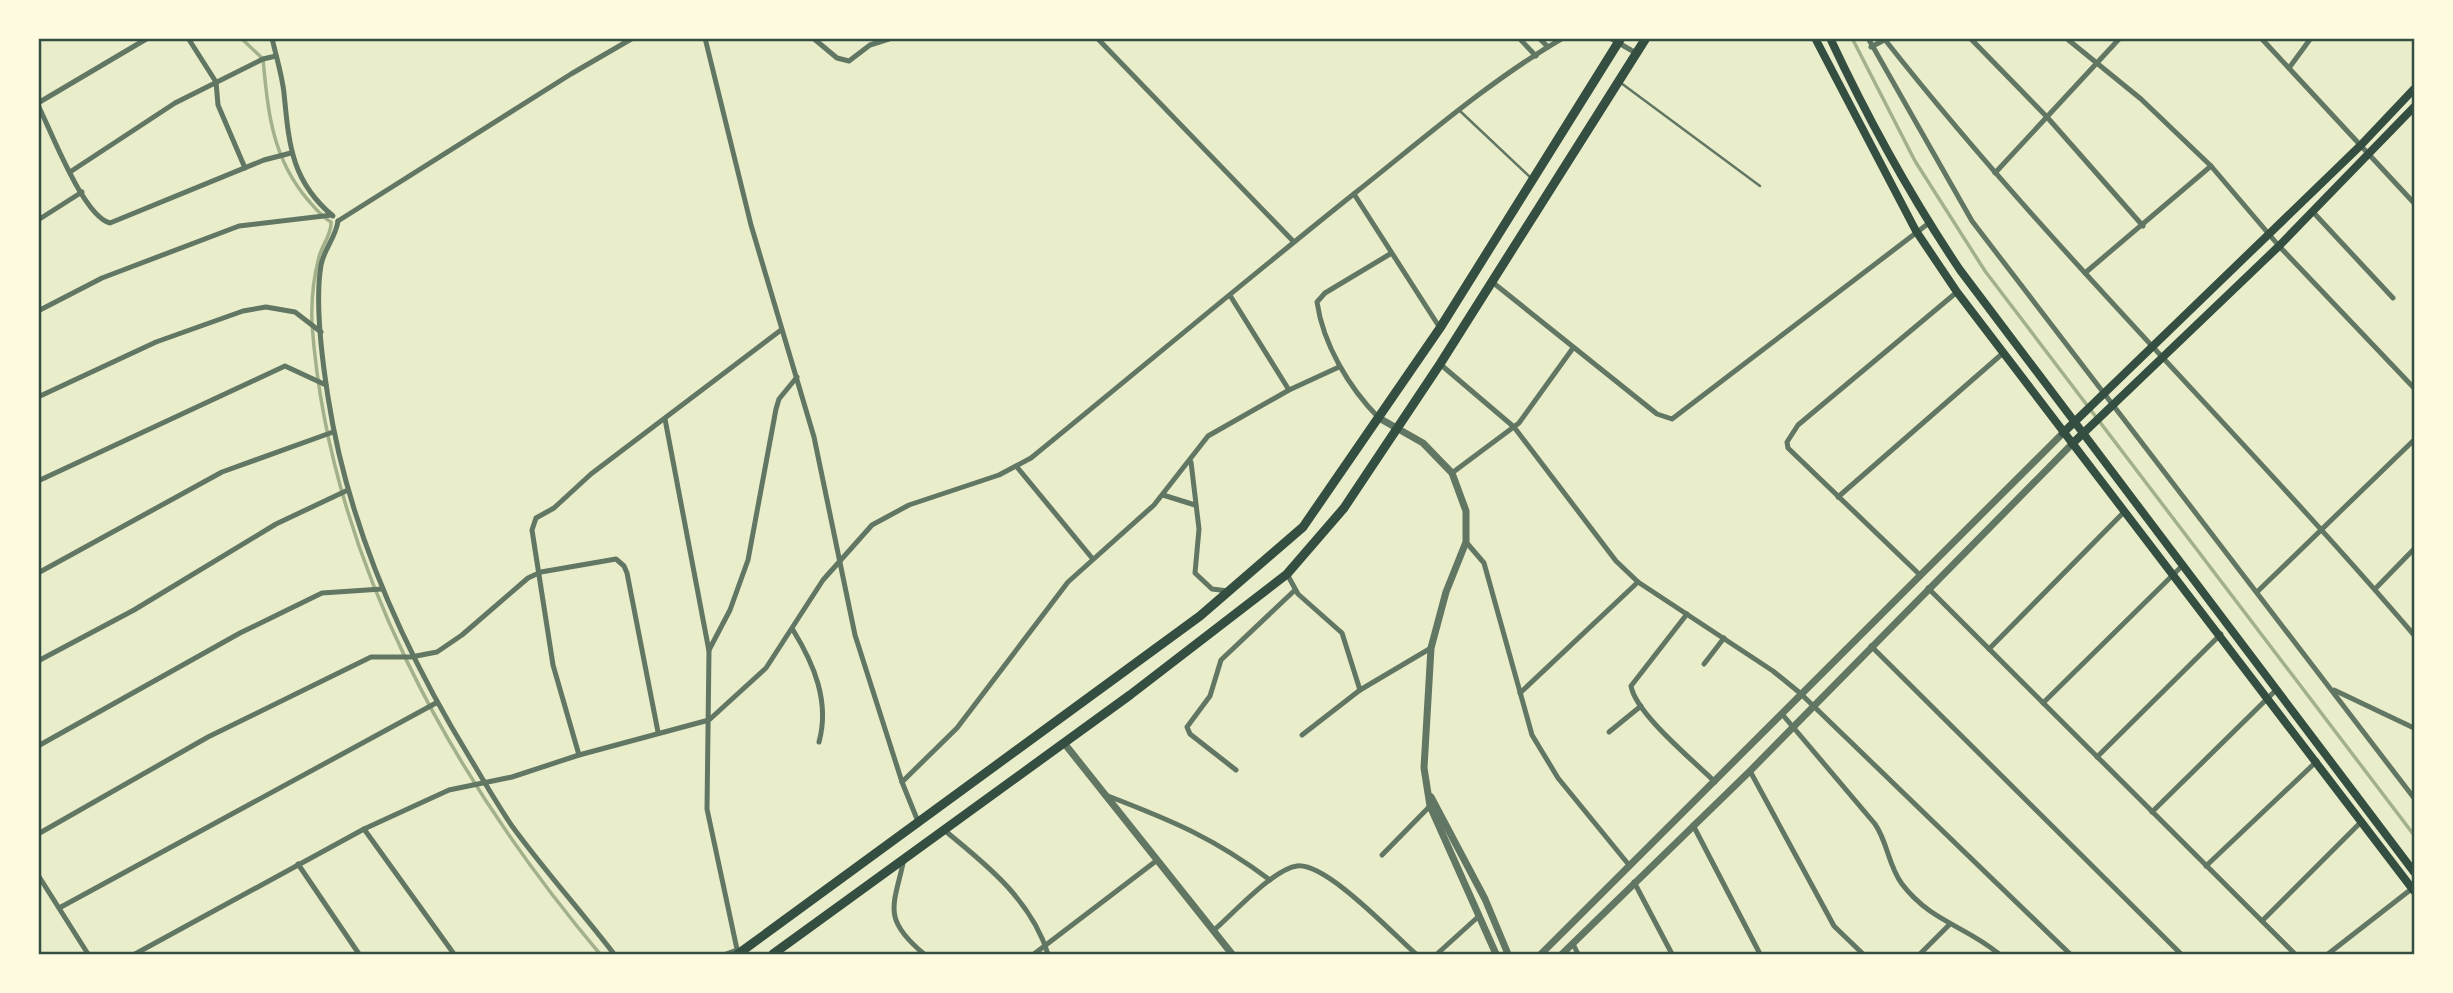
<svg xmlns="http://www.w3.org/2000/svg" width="2453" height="993" font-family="Barlow,sans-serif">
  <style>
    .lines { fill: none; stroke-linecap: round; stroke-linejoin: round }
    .stream { stroke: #a3b18a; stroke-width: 3.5 }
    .service { stroke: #617663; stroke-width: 2.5 }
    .minor { stroke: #617663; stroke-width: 5 }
    .tertiary { stroke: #617663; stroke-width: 7 }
    .secondary { stroke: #344e41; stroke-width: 8 }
    .primary { stroke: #344e41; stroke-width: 9 }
    .neatline { fill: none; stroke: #344e41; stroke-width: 2.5 }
  </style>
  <rect width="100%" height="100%" fill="#e9edc9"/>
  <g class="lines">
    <g class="stream">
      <path d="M241,38L263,59C268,112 272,158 308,200C315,208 322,217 331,222C332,234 322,245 319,257C313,280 311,301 312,324C329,559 452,778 600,954"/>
      <polyline points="1852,38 1915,161 1985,271 2414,835"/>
    </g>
    <g class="service">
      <polyline points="1621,83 1760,186"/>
      <polyline points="1460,111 1531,178"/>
    </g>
    <g class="minor">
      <polyline points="188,38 216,82 218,105 245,168"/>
      <path d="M272,38C276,56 282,75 284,93C289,144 291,181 333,216"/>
      <polyline points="705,38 751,225 814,437 855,635 902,782 919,824"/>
      <polyline points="813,38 837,58 849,61 870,45 892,38"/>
      <polyline points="1097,38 1293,241"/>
      <polyline points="1519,38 1536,56"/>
      <polyline points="1539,38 1548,47"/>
      <polyline points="1610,38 1636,53"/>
      <polyline points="1868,38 1972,221 2414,798"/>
      <polyline points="1970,38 2047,117 2143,226"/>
      <polyline points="2066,38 2141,99 2211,166 2279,246 2414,388"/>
      <polyline points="2261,38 2414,203"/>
      <path d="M1886,41C2050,249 2242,434 2414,635"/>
      <polyline points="1871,47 1888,38"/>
      <polyline points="2289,68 2311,38"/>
      <polyline points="38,103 148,38"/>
      <path d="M38,105C51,131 83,216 110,223L264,160L291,153"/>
      <polyline points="70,172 175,103 263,59 276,56"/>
      <polyline points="1995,173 2120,38"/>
      <polyline points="1354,194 1440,328"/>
      <polyline points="2313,212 2393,298"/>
      <polyline points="38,220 82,192"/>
      <path d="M338,221C336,237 324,249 321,265C315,301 322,359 328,397C348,527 402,647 470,758C484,781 497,804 512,826C544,870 581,911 614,954"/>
      <polyline points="338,221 571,74 633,38"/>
      <polyline points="2085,273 2211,166"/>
      <polyline points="1491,281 1657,414 1672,419 1929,223"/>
      <polyline points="1231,297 1289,390"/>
      <polyline points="38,311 102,278 239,226 332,215"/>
      <polyline points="1440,364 1514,427 1616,561 1638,582 1773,671 1800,693 2070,954"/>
      <polyline points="38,397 156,342 243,311 266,307 295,312 321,332"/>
      <path d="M1379,418C1349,388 1323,344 1317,302L1325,293L1390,254"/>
      <polyline points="665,419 709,651 707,809 738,954"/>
      <polyline points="1191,462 1199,529 1195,573 1212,589 1228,591"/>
      <polyline points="1017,467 1092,558"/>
      <polyline points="1452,473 1519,423 1573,348"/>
      <polyline points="38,481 285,366 326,385"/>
      <polyline points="1163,495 1195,505"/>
      <polyline points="1838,497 2002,354"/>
      <polyline points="1466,542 1484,563 1532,735 1558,778 1629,865"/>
      <polyline points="38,573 222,472 333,432"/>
      <polyline points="1287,574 1298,594 1342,633 1360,690"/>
      <polyline points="1919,574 1788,448 1787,442 1798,425 1957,292"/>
      <polyline points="1928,588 2295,954"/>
      <polyline points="2375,589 2414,549"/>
      <polyline points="2258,591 2414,440"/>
      <path d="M1687,614L1631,686C1636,714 1693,760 1715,782"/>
      <path d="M793,630C814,664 830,702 819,742"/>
      <polyline points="1871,646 2181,954"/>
      <polyline points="1989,649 2125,511"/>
      <polyline points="709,650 730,610 748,560 776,409 779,399 797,377"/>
      <polyline points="38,661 134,610 276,524 348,490"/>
      <polyline points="1704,664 1724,638"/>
      <polyline points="2334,690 2414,728"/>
      <polyline points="1520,693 1638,582"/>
      <polyline points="2043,703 2183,565"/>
      <path d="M1782,714L1875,824C1888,843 1888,865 1902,884C1931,922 1966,926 1999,954"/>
      <polyline points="1609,732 1641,706"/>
      <polyline points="1302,735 1360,690 1431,648"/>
      <polyline points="38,746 240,633 322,593 382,589"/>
      <polyline points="579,755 553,665 532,530 536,518 554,508 591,474 781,330"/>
      <polyline points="2097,757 2221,634"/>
      <polyline points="1236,770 1190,734 1187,727 1210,696 1221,660 1295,590"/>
      <polyline points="1750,771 1834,926 1863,954"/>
      <polyline points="902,782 957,728 1068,582 1154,505 1208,436 1289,390 1339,367"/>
      <path d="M1108,796C1173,821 1214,838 1270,880"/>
      <polyline points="2152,812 2276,690"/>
      <polyline points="1693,825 1760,954"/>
      <polyline points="364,829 454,954"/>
      <path d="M944,830C987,865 1031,900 1048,954"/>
      <polyline points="38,834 208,737 371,657 411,657 437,652 462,635 528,578 541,572 616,559 624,566 627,573 658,732"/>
      <polyline points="1382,855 1432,804"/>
      <path d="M904,859C894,906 881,918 924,954"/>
      <polyline points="298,864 359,954"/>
      <polyline points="2206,866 2317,761"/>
      <polyline points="38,875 88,954"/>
      <polyline points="1634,882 1672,954"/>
      <polyline points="61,907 436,703"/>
      <polyline points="2262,921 2362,821"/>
      <path d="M1213,931C1232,915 1273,869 1297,866C1326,862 1394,935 1416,954"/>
      <polyline points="1573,944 1578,954"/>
      <path d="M135,954L364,829L449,790L512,777L579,755L709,720L766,668L823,580L872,525L909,505L999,475L1031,458C1139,370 1246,280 1355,193C1422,140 1489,81 1563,38"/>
      <polyline points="726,954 737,950"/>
      <polyline points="1034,954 1156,861"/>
      <polyline points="1437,954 1479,916"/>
      <polyline points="1920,954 1949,925"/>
      <polyline points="2328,954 2414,887"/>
    </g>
    <g class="tertiary">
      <polyline points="1379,418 1423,443 1452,473 1466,511 1466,542 1446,592 1431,648 1424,768 1430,806 1496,954"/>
      <polyline points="1064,743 1232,954"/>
      <polyline points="1431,797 1485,899 1508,954"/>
      <polyline points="1541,954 2063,433"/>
      <polyline points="1562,954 1750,771 2072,444"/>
    </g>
    <g class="secondary">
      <polyline points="1815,38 1916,231 1957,292 2414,891"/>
      <path d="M1830,38C1868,119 1911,197 1960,270L2414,872"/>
      <polyline points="2063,433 2360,146 2414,89"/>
      <polyline points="2072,444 2279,246 2414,107"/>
    </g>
    <g class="primary">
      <polyline points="738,954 1200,616 1303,527 1440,328 1621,38"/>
      <polyline points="773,954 1130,695 1287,574 1344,508 1440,364 1646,38"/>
    </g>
  </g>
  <rect width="2453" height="993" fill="none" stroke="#fefae0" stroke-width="80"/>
  <rect x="40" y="40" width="2373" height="913" class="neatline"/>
</svg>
